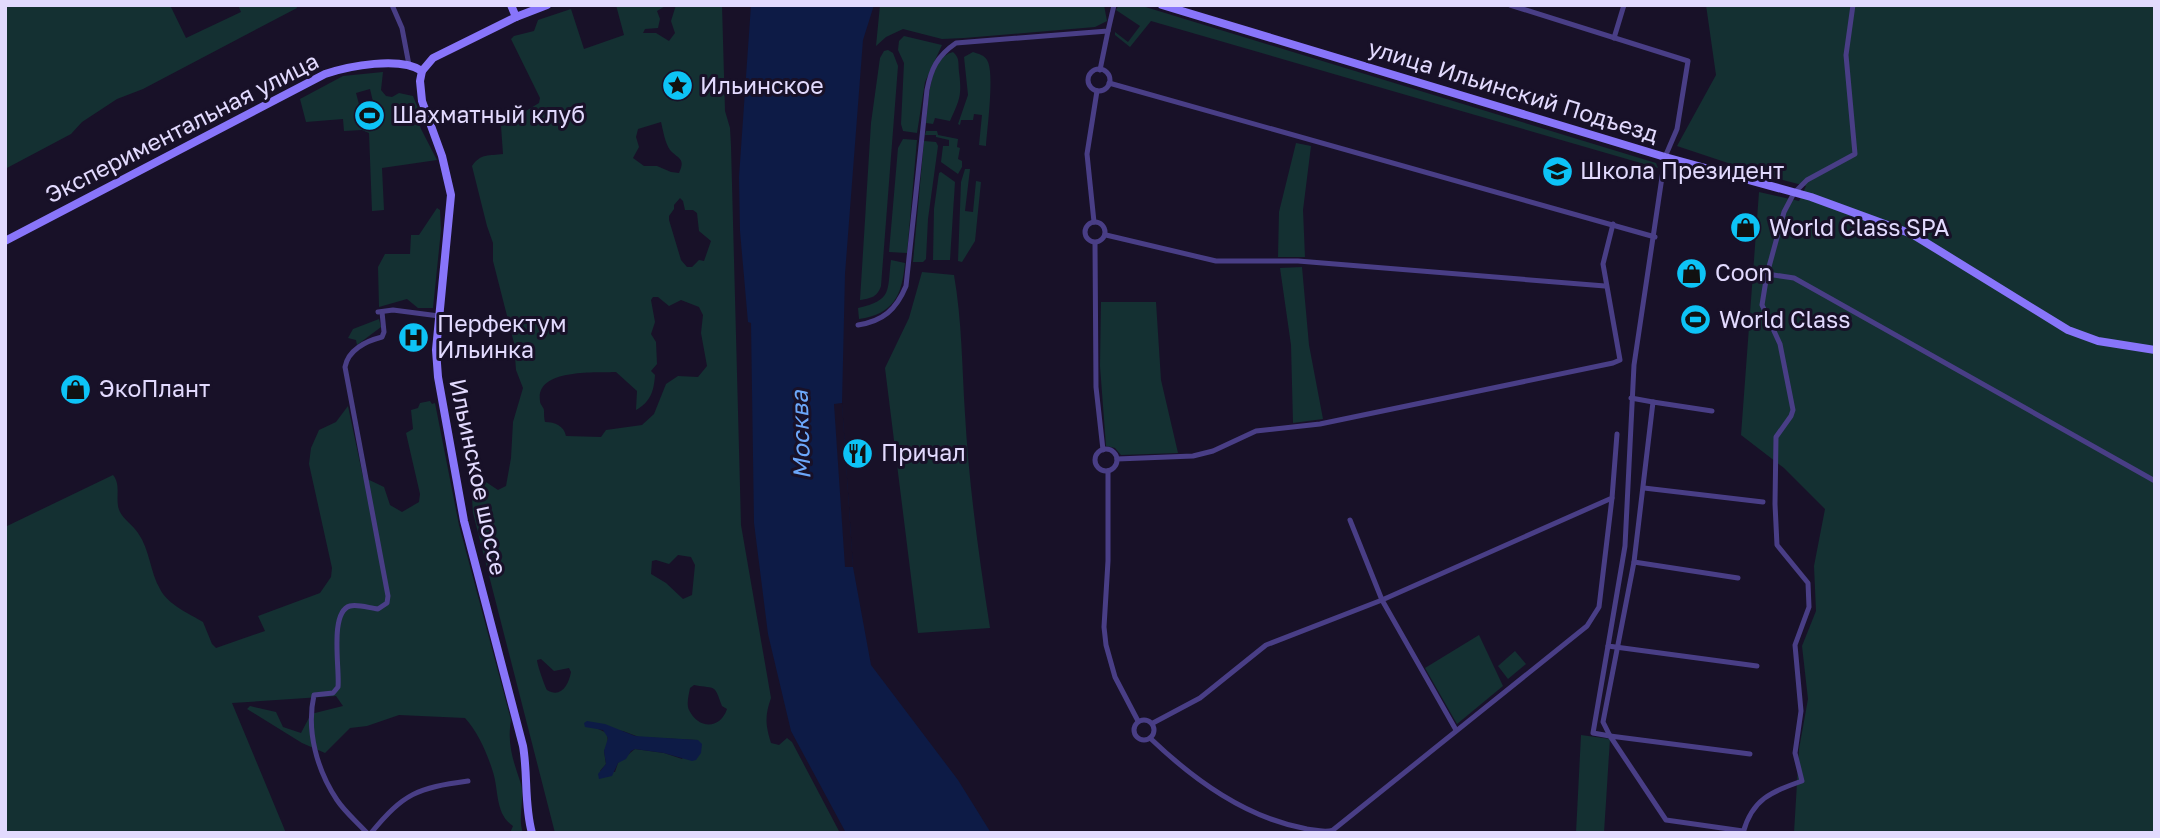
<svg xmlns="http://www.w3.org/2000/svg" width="2160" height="838" font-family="'Golos Text',sans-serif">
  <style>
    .green { fill: #143032; fill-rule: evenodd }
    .water { fill: #0d1b46 }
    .pier { fill: #181128 }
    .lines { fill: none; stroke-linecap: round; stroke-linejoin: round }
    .street { stroke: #493e86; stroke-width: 5 }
    .secondary { stroke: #8875fa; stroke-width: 8 }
    .labels { text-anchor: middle; stroke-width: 6; stroke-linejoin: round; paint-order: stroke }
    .poi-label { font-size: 23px; fill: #e2dafe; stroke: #181128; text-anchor: start }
    .street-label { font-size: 23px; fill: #e2dafe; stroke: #181128 }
    .water-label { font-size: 24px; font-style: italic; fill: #6ca7fa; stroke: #181128 }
  </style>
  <rect width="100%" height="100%" fill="#181128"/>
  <g class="green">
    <polygon points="5,5 170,5 186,38 241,12 238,5 296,5 297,8 143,89 117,99 82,122 71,134 5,169"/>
    <path d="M616,5H667L657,11L660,19L658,28L645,29L643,33H656L669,41L675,33L671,21L676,5H722L725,111L730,128L731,146L741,525L771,698C765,715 765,724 771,743L779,745L787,738L792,742L840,833H555L473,513C472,498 470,489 483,480L498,490L506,486L511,458L513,422L523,388L516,370L514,343L493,261V243L487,226L472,166C481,153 489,156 503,154L501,126L539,103L540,98L511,39L514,36L534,31L538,20L571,9L584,49L624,35ZM661,122C663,130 665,143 670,150C678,159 686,158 679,173L671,172L657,166H644L633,158L639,147L636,137L638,129ZM680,198L683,201L685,210H693L697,213L699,231L711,241L704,261L699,260L692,267H687L681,260L669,220V216L674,209V205ZM653,297H658L669,306L681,300L699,307L703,315L701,333L707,366L698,377L678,376L666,384L654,414L642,425L606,430L601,437L566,436C564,426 555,422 545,422C544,418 544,415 544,411C544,407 540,405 540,401C535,368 597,373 616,372L637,391L636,410C651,402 654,390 655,375L651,371L657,364L656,342L651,334L655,322L651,300ZM678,555L691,557L695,565L692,595L683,599L666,583L651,574L652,561L656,560L669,564ZM541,659L554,671L569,668L571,672C569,684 561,699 547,690C545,687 537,664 537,660ZM694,685C717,689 714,684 722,706L727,709C720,730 698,729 689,710C686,704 689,694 690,688ZM598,729L623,731L639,737L697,740L682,759L664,753L635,749L618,763L615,772L600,771L606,764L604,751L608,743L607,733Z"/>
    <polygon points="880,5 1104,5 1107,21 1095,27 964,38 942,39 903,29 886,37 876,46"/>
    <polygon points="1119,5 1139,5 1656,163 1658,168 1151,21 1130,47 1115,35 1115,32 1128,42 1140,26 1116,10"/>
    <polygon points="1706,5 2155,5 2155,833 1794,833 1799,749 1808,699 1802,646 1816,611 1814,566 1825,509 1784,468 1741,435 1759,192 1799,201 1806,186 1764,175 1677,146 1716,75"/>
    <polygon points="904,36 942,45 925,82 917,133 903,131 901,124 904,63 898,50 899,41"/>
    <path d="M888,50L893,53L898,66L881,286C877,297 872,298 860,300L871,123L880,58L884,51Z"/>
    <path d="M953,52C960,58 958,63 959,72C962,95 960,99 950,121L935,118L933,124L926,123C929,103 928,58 953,52Z"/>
    <path d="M973,52C979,54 984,55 987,60C995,72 987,130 986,146L979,145L982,115L974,114L973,120H961L960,125L958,124L968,95L964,57Z"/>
    <path d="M383,72L381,90L386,96L392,97L399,93L413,96L419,111L418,120L421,129L437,160L382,168L384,210L372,211L369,133L362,130L344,131L343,119L306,122L300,99L343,76ZM370,89L377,119L364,123L356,93Z"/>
    <polygon points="926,131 937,131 938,135 958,139 957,147 960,148 958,159 962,161 962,167 958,174 941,162 943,146 949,146 949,140 936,137 936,135 925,135"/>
    <polygon points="903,139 917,140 907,253 889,252 898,148"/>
    <polygon points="924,141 936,142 938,146 928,219 926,259 923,262 913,262"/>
    <polygon points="1296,143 1311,146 1303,210 1305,257 1278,257 1279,212"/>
    <polygon points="965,169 970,169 965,211 973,212 976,181 981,182 975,241 962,262 958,261 961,182"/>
    <polygon points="941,172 955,182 950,260 933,260 934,209 939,173"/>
    <polygon points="437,208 440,210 441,230 433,308 418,308 407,299 379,307 378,267 385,254 410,254 411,235 419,235"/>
    <path d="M891,260L905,263C902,295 894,314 859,319L858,308C893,300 887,291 891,260Z"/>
    <polygon points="1302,267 1309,345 1323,419 1293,423 1291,345 1280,268"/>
    <path d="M922,272L954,275C962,321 962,367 965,414C969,486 979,557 990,628L918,633L885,368L909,318Z"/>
    <polygon points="1101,302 1156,302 1161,380 1178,453 1121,455 1115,448 1106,446 1100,366"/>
    <polygon points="379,319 381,327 357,345 356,340 348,338 353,329"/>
    <path d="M430,401L432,404L435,403L459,525L511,720C507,744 513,760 520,781C526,797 517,817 523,833H510L513,826C495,814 499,791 493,772C487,753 478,732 465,718L399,715L367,726L350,728L325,753L302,743L247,709L250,706L276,712L283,727L301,733L311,714L343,706L336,696L232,703L286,833H5V527L113,475C122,486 114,500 120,512C124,520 133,525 138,533C150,550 150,572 160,589C168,605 190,614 203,622L212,644L216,648L265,631L258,616L320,593L331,577L332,568L309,464L311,448L319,430L336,422L348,406L363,477L384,487L390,505L402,512L419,502L420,494L406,433L413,429L411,410L418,408L420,403Z"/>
    <polygon points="1479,635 1503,686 1457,724 1425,668"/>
    <polygon points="1515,651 1526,664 1508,679 1498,666"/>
    <polygon points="1581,735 1610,739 1604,833 1576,833"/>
  </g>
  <g class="water">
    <polygon points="751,5 874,5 863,40 845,274 842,403 853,567 871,665 958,780 991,833 846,833 791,731 768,634 754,523 751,323 748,322 740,231 739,177"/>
    <polygon points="587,721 605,724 635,736 698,740 702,744 701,753 696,760 692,761 664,753 635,749 631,751 626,759 618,763 612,776 599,779 598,774 606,764 604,751 608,738 603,730 585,727 584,723"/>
  </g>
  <polygon class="pier" points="842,403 853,567 845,567 834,404"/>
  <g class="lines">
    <g class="street">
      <polyline points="392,5 402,28 409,65"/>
      <polyline points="1510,5 1688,61 1677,129 1665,157 1634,365 1625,546 1608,646 1757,666"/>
      <polyline points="1614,38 1624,5"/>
      <circle cx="1099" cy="80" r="11"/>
      <polyline points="1100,70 1108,31"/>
      <polyline points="1109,83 1655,237"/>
      <circle cx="1095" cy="232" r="10"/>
      <polyline points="1094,222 1087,154 1097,91"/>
      <polyline points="1106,235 1216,261 1298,261 1605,286"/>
      <polyline points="1095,243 1096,387 1103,450"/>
      <polyline points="1767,274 1794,278 2155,481"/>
      <polyline points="378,312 393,310 439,316"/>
      <path d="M858,325C883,321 896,310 906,286L927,90C931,69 937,56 956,43L1108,31L1114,5"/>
      <polyline points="1631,398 1653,402"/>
      <circle cx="1106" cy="460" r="11"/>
      <polyline points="1117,459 1193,456 1213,451 1256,431 1320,424 1613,363 1620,360 1603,264 1613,224"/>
      <polyline points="1108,471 1108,561 1104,627 1106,645 1115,677 1138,721"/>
      <polyline points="1644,488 1763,502"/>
      <polyline points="1350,520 1382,600 1456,730"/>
      <polyline points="1634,562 1738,578"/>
      <polyline points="1608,646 1593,733 1610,736"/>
      <circle cx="1144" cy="730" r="10"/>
      <polyline points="1153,723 1200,698 1266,645 1382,600 1612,498 1617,434"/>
      <polyline points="1610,736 1603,722 1634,562 1653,402 1712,411"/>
      <path d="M1150,738C1194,780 1246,818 1307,829C1316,830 1325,833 1333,830L1587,626L1599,607L1612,498"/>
      <polyline points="1743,831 1666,820 1610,736 1750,754"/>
      <path d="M367,833C357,822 345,812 337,800C317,770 306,731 314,695L333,693L338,687C340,670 329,612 350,606C358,604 369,608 378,609L387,603L388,596L345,367C348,350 366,341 382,337L384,332L382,312"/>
      <path d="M371,833C404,793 417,788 468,781"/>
      <path d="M1743,833C1752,799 1771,792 1802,781L1795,753L1801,711L1795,645L1809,607L1808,583L1777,545L1775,504L1776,437L1791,416L1793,410L1780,344L1762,305L1767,274L1784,212L1794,193L1807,180L1855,154L1846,55L1853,5"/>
    </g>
    <g class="secondary">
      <polyline points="511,5 516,17"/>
      <polyline points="1162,5 1665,157 1811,197 1912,234 2068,330 2098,341 2155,350"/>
      <path d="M5,241L325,74C349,66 400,56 422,71"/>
      <path d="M532,833C524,805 528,774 523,746L464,521L438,377L436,350L451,195L442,156L422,101L420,81L422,71L433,58L516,17L547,5"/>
    </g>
  </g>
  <defs>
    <symbol id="sight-disc" viewBox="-11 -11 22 22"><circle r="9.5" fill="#0dc3f6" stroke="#181128"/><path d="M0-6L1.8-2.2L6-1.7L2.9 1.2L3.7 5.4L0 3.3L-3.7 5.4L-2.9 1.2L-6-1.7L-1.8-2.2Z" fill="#111"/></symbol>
    <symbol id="stadium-disc" viewBox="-11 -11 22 22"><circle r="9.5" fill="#0dc3f6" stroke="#181128"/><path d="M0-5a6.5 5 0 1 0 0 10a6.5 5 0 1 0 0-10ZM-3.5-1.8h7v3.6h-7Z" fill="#111"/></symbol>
    <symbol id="school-disc" viewBox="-11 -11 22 22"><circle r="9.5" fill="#0dc3f6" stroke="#181128"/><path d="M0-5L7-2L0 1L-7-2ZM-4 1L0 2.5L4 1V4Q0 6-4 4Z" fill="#111"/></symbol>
    <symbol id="shop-disc" viewBox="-11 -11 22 22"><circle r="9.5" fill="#0dc3f6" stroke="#181128"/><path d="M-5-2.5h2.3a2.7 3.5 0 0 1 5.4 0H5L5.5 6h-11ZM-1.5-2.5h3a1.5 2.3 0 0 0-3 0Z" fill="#111"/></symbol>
    <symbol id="hospital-disc" viewBox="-11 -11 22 22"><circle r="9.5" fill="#0dc3f6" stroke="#181128"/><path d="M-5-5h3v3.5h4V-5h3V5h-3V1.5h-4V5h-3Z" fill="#111"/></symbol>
    <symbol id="restaurant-disc" viewBox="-11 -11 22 22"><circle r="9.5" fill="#0dc3f6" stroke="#181128"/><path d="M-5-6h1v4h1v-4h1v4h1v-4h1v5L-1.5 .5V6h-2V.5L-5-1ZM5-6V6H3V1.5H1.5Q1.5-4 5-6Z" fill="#111"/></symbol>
  </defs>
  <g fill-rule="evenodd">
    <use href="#sight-disc" x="660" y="68" width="35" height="35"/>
    <use href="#stadium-disc" x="352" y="98" width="35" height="35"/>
    <use href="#school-disc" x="1540" y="154" width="35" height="35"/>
    <use href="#shop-disc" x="1728" y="210" width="35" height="35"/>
    <use href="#shop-disc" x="1674" y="256" width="35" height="35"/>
    <use href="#stadium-disc" x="1678" y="302" width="35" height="35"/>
    <use href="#hospital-disc" x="396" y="320" width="35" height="35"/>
    <use href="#shop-disc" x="58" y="372" width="35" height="35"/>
    <use href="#restaurant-disc" x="840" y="436" width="35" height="35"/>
  </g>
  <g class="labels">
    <g class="poi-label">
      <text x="700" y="94">Ильинское</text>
      <text x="392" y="123">Шахматный клуб</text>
      <text x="1580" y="179">Школа Президент</text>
      <text x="1769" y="236">World Class SPA</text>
      <text x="1715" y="281">Coon</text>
      <text x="1719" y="328">World Class</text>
      <text x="437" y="332">Перфектум<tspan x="437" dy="26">Ильинка</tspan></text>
      <text x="99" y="397">ЭкоПлант</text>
      <text x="881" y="461">Причал</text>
    </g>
    <g class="street-label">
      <text transform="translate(1513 91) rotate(17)" y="8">улица Ильинский Подъезд</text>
      <text transform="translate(182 128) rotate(-27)" y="8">Экспериментальная улица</text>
      <text transform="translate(478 477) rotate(78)" y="8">Ильинское шоссе</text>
    </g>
    <g class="water-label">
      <text transform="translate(801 435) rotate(-92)" y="8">Москва</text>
    </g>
  </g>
  <rect width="2160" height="838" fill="none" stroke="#e2dafe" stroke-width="14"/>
</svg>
